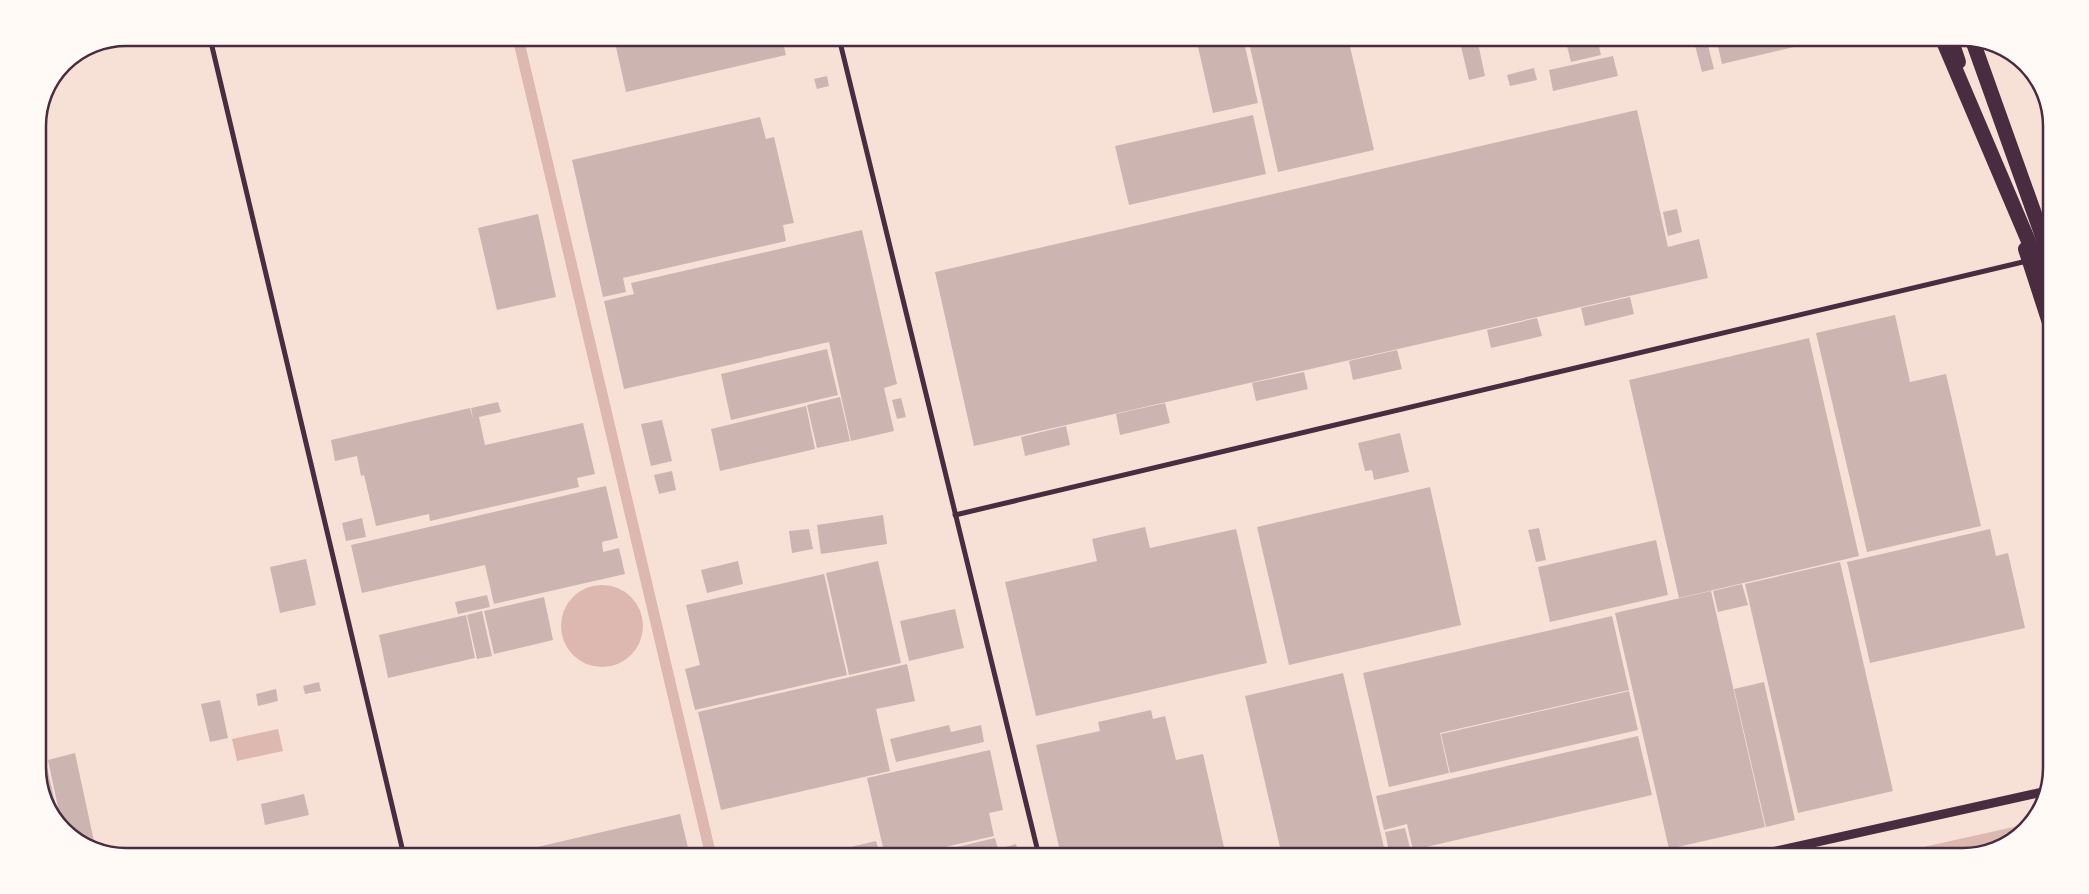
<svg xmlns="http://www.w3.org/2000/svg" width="2089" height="894" font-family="Mulish,sans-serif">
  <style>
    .water { fill: #dcb8b0 }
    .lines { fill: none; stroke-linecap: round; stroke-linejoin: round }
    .stream { stroke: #dcb8b0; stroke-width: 11 }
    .building { fill: #ccb4b1 }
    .minor { stroke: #4a2c40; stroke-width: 5 }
    .tertiary { stroke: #4a2c40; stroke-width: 9 }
    .trunk { stroke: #4a2c40; stroke-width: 14 }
    .motorway { stroke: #4a2c40; stroke-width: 15 }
    .rim { fill: none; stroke: #4a2c40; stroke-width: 2.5 }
  </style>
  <rect width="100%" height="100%" fill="#f7e1d7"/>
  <g class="water">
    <circle cx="602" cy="626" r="41"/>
    <polygon points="278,729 283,751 237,761 232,739"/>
    <polygon points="2027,824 2012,841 1963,856 1883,856"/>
  </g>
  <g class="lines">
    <polyline class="stream" points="518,38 711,856"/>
  </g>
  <g class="building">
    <polygon points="614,38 782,38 786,55 626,92"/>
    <polygon points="1196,38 1243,38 1258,103 1213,113"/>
    <polygon points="1248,38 1348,38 1374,150 1278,172"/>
    <polygon points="1459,38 1477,38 1485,76 1469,80"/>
    <polygon points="1565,38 1597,38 1601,55 1571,62"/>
    <polygon points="1693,38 1706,38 1714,69 1702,72"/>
    <polygon points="1716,38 1810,38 1811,43 1722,64"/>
    <polygon points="1613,56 1618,76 1553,91 1549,70"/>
    <polygon points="1534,68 1537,80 1510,86 1507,75"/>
    <polygon points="827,76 829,86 817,89 814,79"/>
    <polygon points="1637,110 1668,247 1699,239 1708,278 974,446 935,272"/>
    <polygon points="1253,115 1266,174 1129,205 1115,146"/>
    <polygon points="760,117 766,139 774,137 794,223 783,225 786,241 623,278 626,292 603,297 572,160"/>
    <polygon points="1677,209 1682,232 1668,236 1663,212"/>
    <polygon points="538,214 556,297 497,310 478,228"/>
    <polygon points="862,230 897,384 884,388 894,431 851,441 829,342 624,389 604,301 634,294 631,283"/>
    <polygon points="1630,297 1634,314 1585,326 1581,308"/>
    <polygon points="1895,315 1910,382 1946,374 1981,526 1867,552 1816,333"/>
    <polygon points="1537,318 1542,336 1491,348 1487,330"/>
    <polygon points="1809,338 1859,556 1679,598 1629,380"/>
    <polygon points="827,349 838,395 731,420 721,374"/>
    <polygon points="1397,350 1402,369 1353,380 1349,361"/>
    <polygon points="1304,372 1308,389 1256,401 1252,383"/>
    <polygon points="840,397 850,441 817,448 807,405"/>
    <polygon points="901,398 906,417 897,419 892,400"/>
    <polygon points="498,402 501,412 479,417 485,445 583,423 595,474 577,478 579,487 430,521 429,514 376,526 364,475 361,476 357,456 335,461 331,440 470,408 473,419 471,408"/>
    <polygon points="1165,403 1170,423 1120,435 1116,414"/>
    <polygon points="806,406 815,449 720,471 711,429"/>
    <polygon points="662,420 672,461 651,466 641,424"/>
    <polygon points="1066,426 1070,445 1025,456 1021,437"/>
    <polygon points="1400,433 1409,472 1374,480 1372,470 1365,471 1358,443"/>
    <polygon points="672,471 676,490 659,494 654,475"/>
    <polygon points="606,486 618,538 602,542 603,552 619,548 625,574 494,604 485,565 362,593 351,545"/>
    <polygon points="1430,487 1461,625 1289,665 1257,527"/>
    <polygon points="883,515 887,544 821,554 817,525"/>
    <polygon points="362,518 366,537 346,541 342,523"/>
    <polygon points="1145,527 1150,548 1236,529 1267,663 1036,716 1005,582 1097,561 1092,539"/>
    <polygon points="1539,528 1546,560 1536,562 1528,530"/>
    <polygon points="809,529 813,549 792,553 789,531"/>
    <polygon points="1990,529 1996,556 2008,553 2025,628 1870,663 1847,562"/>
    <polygon points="1656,540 1668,595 1550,622 1538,567"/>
    <polygon points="306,559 316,605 280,613 270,567"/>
    <polygon points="738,561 743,584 707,593 701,570"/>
    <polygon points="878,561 901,663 849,675 826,573"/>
    <polygon points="1840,562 1893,791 1798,813 1745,584"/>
    <polygon points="824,574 847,675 695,710 685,669 700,665 686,605"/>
    <polygon points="1742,584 1748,605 1718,612 1713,591"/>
    <polygon points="1711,591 1765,827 1669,849 1615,613"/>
    <polygon points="487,595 490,607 458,614 455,602"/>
    <polygon points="544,597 553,640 494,654 484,611"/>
    <polygon points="955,609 964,648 909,661 900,621"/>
    <polygon points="482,611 492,656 477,659 467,615"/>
    <polygon points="466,615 475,658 388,678 379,635"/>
    <polygon points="1612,616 1629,690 1440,733 1449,773 1389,787 1363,673"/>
    <polygon points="907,664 915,701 876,709 890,771 721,810 698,712"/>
    <polygon points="1343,673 1386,856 1282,856 1245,696"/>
    <polygon points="319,682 321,691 305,694 303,686"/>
    <polygon points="1764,682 1795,820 1766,827 1734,689"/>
    <polygon points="276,689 278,701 258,706 256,694"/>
    <polygon points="1629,691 1638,730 1450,773 1441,734"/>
    <polygon points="220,700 228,738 210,742 201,704"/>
    <polygon points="1151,710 1153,719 1165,716 1176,760 1203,754 1226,856 1061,856 1036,745 1100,731 1098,722"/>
    <polygon points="949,725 951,732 981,725 984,742 896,762 890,739"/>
    <polygon points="1638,736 1652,795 1413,850 1407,824 1384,830 1376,796"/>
    <polygon points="990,750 1003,810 989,813 994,836 905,856 885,856 867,778"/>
    <polygon points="75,753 95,846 89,847 62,826 48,760"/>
    <polygon points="47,767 60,825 56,821 38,774 38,769"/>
    <polygon points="304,794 309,815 265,825 261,804"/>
    <polygon points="680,814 690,856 498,856"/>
    <polygon points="1405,828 1412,856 1390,856 1385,832"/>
    <polygon points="995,838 1000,856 919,856"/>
    <polygon points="876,841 880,856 813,856"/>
    <polygon points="1016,844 1019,856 1004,856 1002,848"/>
  </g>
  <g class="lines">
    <g class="minor">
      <polyline points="210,38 404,856"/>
      <polyline points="839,38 1039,856"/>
      <polyline points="955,515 2027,261"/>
    </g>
    <polyline class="tertiary" points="1754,856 2047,791"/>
    <g class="trunk">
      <polyline points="1951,38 1959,62"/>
      <polyline points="2025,249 2051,329"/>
    </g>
    <g class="motorway">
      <polyline points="1942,38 2051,294"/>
      <polyline points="1972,39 2051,260"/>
    </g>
  </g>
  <path d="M0 0H2089V894H0ZM126 46H1963A80 80 0 0 1 2043 126V768A80 80 0 0 1 1963 848H126A80 80 0 0 1 46 768V126A80 80 0 0 1 126 46Z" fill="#fffaf5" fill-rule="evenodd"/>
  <path class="rim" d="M126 46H1963A80 80 0 0 1 2043 126V768A80 80 0 0 1 1963 848H126A80 80 0 0 1 46 768V126A80 80 0 0 1 126 46Z"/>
</svg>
